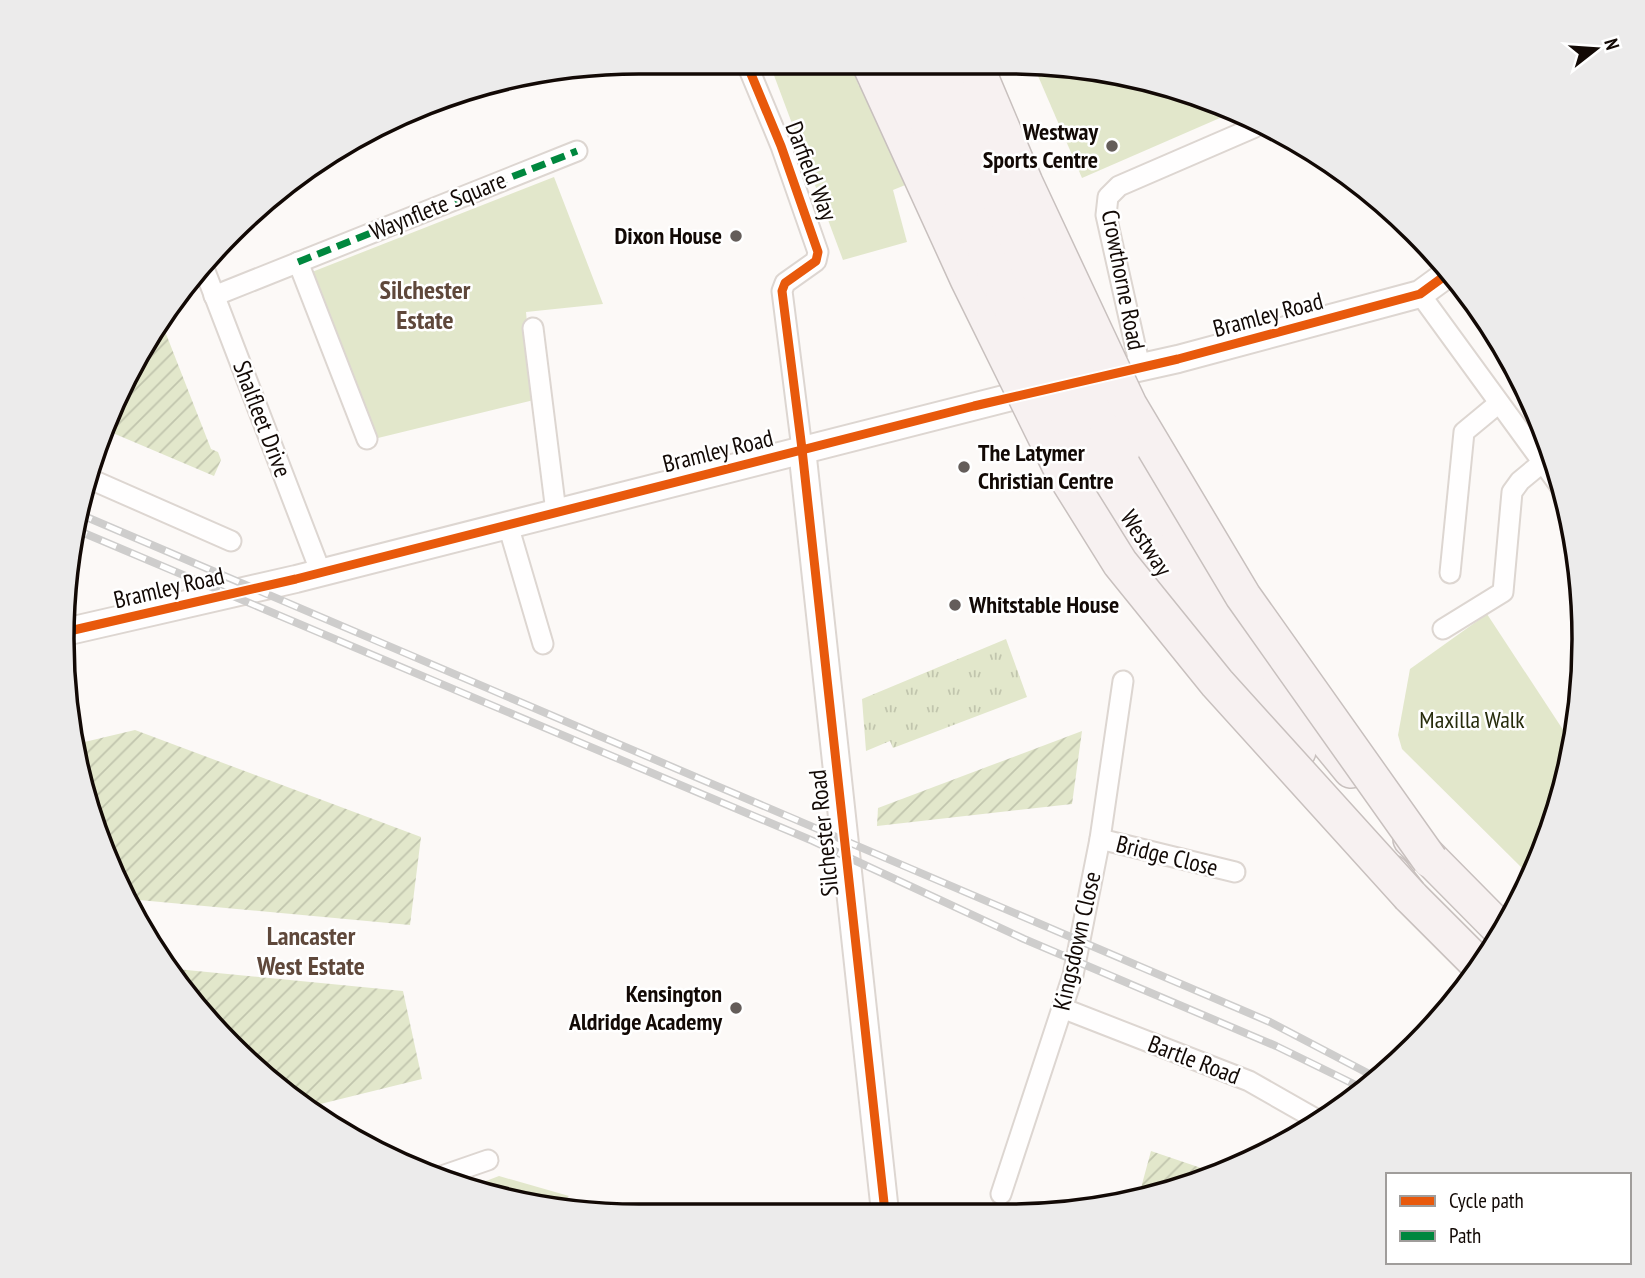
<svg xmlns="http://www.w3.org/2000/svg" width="1645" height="1278" font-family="'PT Sans Narrow',sans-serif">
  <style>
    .grass { fill: url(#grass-tufts) }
    .park { fill: #e2e7cb }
    .garden { fill: url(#garden-furrows) }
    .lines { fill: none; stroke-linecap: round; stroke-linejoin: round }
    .street-casing { stroke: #ddd6d1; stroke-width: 23 }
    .secondary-casing { stroke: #ddd6d1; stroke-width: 30 }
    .highway-casing { stroke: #c8c0be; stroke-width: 38 }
    .street { stroke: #fffefe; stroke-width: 19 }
    .secondary { stroke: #fffefe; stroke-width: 26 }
    .highway { stroke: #f7f1f1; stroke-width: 35 }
    .rail-casing { stroke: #cecdcc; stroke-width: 8 }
    .rail { stroke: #fff; stroke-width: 5; stroke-dasharray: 16; stroke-linecap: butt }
    .highway-bridge-casing { stroke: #c8c0be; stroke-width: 38; stroke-linecap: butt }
    .highway-bridge { stroke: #f7f1f1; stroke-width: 35 }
    .quiet { stroke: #00873e; stroke-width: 7; stroke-dasharray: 14 7; stroke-linecap: butt }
    .cycleway-casing { stroke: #fff; stroke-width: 13 }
    .cycleway { stroke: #e8590c; stroke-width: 9 }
    .poi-dot { fill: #645d5a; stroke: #fff; stroke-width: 2.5 }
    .labels { text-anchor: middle; stroke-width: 5; stroke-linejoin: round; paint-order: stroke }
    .poi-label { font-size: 24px; font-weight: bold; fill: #120905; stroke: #fff; text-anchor: end }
    .street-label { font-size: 24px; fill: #120905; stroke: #fff }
    .park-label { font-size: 24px; fill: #272c0c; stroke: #fff }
    .neighbourhood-label { font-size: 26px; font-weight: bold; fill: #5f483b; stroke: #fff }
    .rim { fill: none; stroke: #120905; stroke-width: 3.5 }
  </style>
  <defs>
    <pattern id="grass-tufts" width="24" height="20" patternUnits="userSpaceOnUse" patternTransform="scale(1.75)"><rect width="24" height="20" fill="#e2e7cb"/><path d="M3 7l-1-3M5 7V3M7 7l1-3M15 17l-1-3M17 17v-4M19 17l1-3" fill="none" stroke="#c1c5ad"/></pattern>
    <pattern id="garden-furrows" width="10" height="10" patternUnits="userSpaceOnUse" patternTransform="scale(1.75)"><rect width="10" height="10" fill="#e2e7cb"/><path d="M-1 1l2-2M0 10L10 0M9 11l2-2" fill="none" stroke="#c1c5ad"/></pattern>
  </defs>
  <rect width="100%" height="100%" fill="#fcf9f7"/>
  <polygon class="grass" points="1006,639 1027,697 893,748 890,741 866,751 862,699"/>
  <g class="park">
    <polygon points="769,62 849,62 859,86 916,63 957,164 893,190 907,242 843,260"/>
    <polygon points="1032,62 1156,81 1236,111 1082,178"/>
    <polygon points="554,177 603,304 526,312 534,400 378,438 312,272"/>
    <polygon points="1487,614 1573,745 1540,860 1531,877 1402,749 1398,735 1410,669"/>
    <polygon points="499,1176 569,1196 556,1210 465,1189"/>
  </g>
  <g class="garden">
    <polygon points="161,321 211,449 218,452 221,460 214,476 108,431 138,350"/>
    <polygon points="135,730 421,837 410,925 128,899 92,824 76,744"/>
    <polygon points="1082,731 1072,804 877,826 878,808"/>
    <polygon points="166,968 403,991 422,1079 304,1108 230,1047"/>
    <polygon points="1151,1151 1210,1171 1214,1165 1223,1171 1192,1186 1138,1199"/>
  </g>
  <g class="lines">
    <defs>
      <g id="street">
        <polyline points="746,62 781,146 818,252 816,261 785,283 782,291 802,449"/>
        <polyline points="298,262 367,439"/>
        <polyline points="203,266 321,573"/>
        <polyline points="1420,294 1560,486"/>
        <polyline points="214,296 577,151"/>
        <polyline points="533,328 556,512"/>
        <polyline points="1140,367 1106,215 1108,197 1119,186 1253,128 1261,121"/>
        <polyline points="90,479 231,541"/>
        <polyline points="508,525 543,644"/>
        <polyline points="1450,573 1464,432 1499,403"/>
        <polyline points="1443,629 1503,592 1512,492 1520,481 1543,462"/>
        <polyline points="1100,839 1235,872"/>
        <polyline points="1062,1008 1249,1081 1321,1122"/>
        <polyline points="436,1178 488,1160"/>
        <polyline points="1001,1194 1073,975 1100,839 1123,681"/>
      </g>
      <g id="secondary">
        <polyline points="1097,377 1178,359 1420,294 1446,275"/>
        <polyline points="802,449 885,1212"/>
        <polyline points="65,632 296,579 1043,389"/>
      </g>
      <g id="highway">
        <polyline points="1122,451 1226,617 1351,770"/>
        <polyline points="1094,463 1200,625 1298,751"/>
        <polyline points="1411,839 1502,931"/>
        <polyline points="1392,873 1410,896 1481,967"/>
      </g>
    </defs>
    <use href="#street" class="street-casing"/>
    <use href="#secondary" class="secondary-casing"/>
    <use href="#highway" class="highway-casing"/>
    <use href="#street" class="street"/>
    <use href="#secondary" class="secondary"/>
    <use href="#highway" class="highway"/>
    <defs>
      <g id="rail">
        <polyline points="77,513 1270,1022 1377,1078"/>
        <polyline points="72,528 813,841 1024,939 1276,1046 1364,1089"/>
      </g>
    </defs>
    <use href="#rail" class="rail-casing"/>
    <use href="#rail" class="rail"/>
    <defs>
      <g id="highway-bridge">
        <polyline points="869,62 968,279 1062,470 1120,563 1217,683 1410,896"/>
        <polyline points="901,62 1019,324 1094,463"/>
        <polyline points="938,62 1051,316 1122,451"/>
        <polyline points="974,62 1025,183 1129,405 1243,596 1430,860"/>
      </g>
    </defs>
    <use href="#highway-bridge" class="highway-bridge-casing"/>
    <use href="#highway-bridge" class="highway-bridge"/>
    <polyline class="quiet" points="298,262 577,151"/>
    <defs>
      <g id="cycleway">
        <polyline points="746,62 781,146 818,252 816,261 785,283 782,291 802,449 885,1212"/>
        <polyline points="65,632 296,579 974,406 1178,359 1420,294 1446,275"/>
      </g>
    </defs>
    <use href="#cycleway" class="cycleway-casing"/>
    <use href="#cycleway" class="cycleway"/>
  </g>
  <g class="poi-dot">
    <circle cx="1112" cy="146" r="7"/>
    <circle cx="736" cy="236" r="7"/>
    <circle cx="964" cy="467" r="7"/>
    <circle cx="955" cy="605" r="7"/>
    <circle cx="736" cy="1008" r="7"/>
  </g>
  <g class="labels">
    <g class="poi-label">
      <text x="1098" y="140">Westway<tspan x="1098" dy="28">Sports Centre</tspan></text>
      <text x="722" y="244">Dixon House</text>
      <text x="978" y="461" text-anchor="start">The Latymer<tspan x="978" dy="28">Christian Centre</tspan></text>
      <text x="969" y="613" text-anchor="start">Whitstable House</text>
      <text x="722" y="1002">Kensington<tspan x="722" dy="28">Aldridge Academy</tspan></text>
    </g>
    <g class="street-label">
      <text transform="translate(811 171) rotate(69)" y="8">Darfield Way</text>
      <text transform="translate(438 206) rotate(-22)" y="8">Waynflete Square</text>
      <text transform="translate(1123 280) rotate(79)" y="8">Crowthorne Road</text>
      <text transform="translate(1268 315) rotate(-15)" y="8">Bramley Road</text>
      <text transform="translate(262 419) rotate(69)" y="8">Shalfleet Drive</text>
      <text transform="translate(718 451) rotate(-14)" y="8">Bramley Road</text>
      <text transform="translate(1146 543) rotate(57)" y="8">Westway</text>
      <text transform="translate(169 588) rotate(-13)" y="8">Bramley Road</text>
      <text transform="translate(824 833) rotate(-96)" y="8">Silchester Road</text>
      <text transform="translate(1167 856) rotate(14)" y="8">Bridge Close</text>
      <text transform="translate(1077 941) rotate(-77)" y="8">Kingsdown Close</text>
      <text transform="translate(1194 1060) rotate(21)" y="8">Bartle Road</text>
    </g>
    <g class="park-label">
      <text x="1472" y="728">Maxilla Walk</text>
    </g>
    <g class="neighbourhood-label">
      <text x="425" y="299">Silchester<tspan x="425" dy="30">Estate</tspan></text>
      <text x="311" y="945">Lancaster<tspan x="311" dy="30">West Estate</tspan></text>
    </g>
  </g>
  <path d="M0 0H1645V1278H0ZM639 74H1007A565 565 0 0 1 1572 639V639A565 565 0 0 1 1007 1204H639A565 565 0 0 1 74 639V639A565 565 0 0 1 639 74Z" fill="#ecebeb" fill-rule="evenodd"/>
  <path class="rim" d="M639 74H1007A565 565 0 0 1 1572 639V639A565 565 0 0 1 1007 1204H639A565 565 0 0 1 74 639V639A565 565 0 0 1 639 74Z"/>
  <rect x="1386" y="1173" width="245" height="91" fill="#ffffff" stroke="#a09d9b" stroke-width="2"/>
  <rect x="1400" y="1196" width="35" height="10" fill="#e8590c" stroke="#a09d9b" stroke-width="2"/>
  <text x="1449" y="1208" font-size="21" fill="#120905">Cycle path</text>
  <rect x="1400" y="1231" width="35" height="10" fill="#00873e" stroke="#a09d9b" stroke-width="2"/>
  <text x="1449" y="1243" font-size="21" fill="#120905">Path</text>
  <g transform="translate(1596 49) rotate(73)" stroke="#ffffff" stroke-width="5" paint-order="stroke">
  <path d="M0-5L12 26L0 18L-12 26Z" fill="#120905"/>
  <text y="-10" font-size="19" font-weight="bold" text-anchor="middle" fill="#120905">N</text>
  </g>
</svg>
